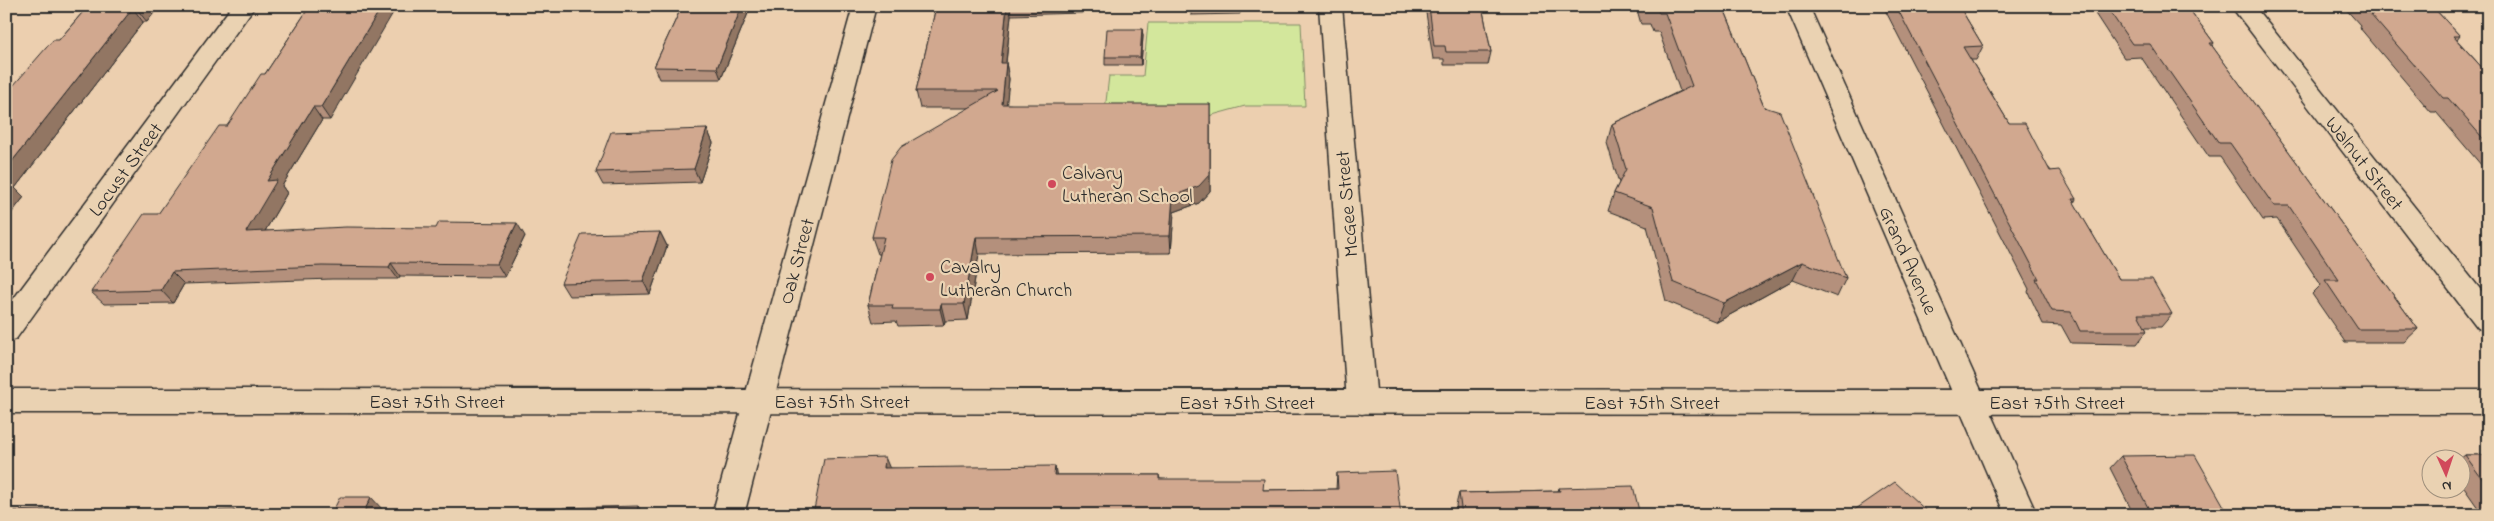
<svg xmlns="http://www.w3.org/2000/svg" width="2494" height="521" font-family="'Indie Flower',sans-serif">
  <style>
    .green { fill: #d3e79c; stroke: #7f8964 }
    .lines { fill: none; stroke-linecap: round; stroke-linejoin: round }
    .street-casing { stroke: #2b2b2b; stroke-width: 3 }
    .secondary-casing { stroke: #2b2b2b; stroke-width: 3 }
    .street { fill: #ead2b2; fill-rule: evenodd }
    .secondary { fill: #ead2b2; fill-rule: evenodd }
    .wall { fill: #b4907b; stroke: #2b2b2b }
    .shaded-wall { fill: #927664; stroke: #2b2b2b }
    .building { fill: #d1a88f; stroke: #2b2b2b }
    .poi-dot { fill: #d1495b; stroke: #ead2b2; stroke-width: 2 }
    .labels { text-anchor: middle; stroke-width: 4.5; stroke-linejoin: round; paint-order: stroke }
    .street-label { font-size: 20px; fill: #2b2b2b; stroke: #ead2b2 }
    .poi-label { font-size: 20px; fill: #2b2b2b; stroke: #ead2b2; text-anchor: start }
  </style>
  <rect width="100%" height="100%" fill="#eccfaf"/>
  <filter id="ink" filterUnits="userSpaceOnUse"><feTurbulence type="fractalNoise" baseFrequency=".02" numOctaves="2"/><feDisplacementMap in="SourceGraphic" scale="10" xChannelSelector="R" yChannelSelector="G"/><feConvolveMatrix kernelMatrix="1 2 1 2 8 2 1 2 1" color-interpolation-filters="sRGB"/></filter>
  <g filter="url(#ink)">
    <polygon class="green" points="1148,23 1301,23 1305,106 1245,106 1205,117 1105,110 1109,76 1143,76"/>
    <g class="lines">
      <defs>
        <g id="street">
          <polygon points="232,6 255,6 16,339 6,342 6,309"/>
          <polygon points="853,6 876,6 744,515 712,515"/>
          <polygon points="1319,6 1342,6 1377,402 1373,411 1362,414 1351,411 1347,402"/>
          <polygon points="1786,6 1809,6 2037,515 2005,515"/>
          <polygon points="2231,6 2254,6 2488,299 2488,331 2478,328"/>
        </g>
        <polygon id="secondary" points="6,389 2488,390 2488,414 6,413"/>
      </defs>
      <use href="#street" class="street-casing"/>
      <use href="#secondary" class="secondary-casing"/>
      <use href="#street" class="street"/>
      <use href="#secondary" class="secondary"/>
    </g>
    <g class="wall">
      <polygon points="88,6 159,6 147,22 143,22 15,188 24,197 6,220 6,94 59,40"/>
      <polygon points="310,6 330,120 322,120 282,186 287,193 265,231 525,236 505,277 400,276 398,279 332,279 184,284 173,303 104,304 91,292 158,214 227,126 265,74"/>
      <polygon points="682,6 751,6 721,79 659,79 654,67"/>
      <polygon points="936,6 1082,6 1082,13 1011,15 1006,63 1009,79 1006,104 1210,121 1210,191 1199,203 1174,212 1171,253 979,254 968,320 945,321 944,325 898,326 896,321 873,322 868,305 880,254 878,254 872,237 969,108 920,108 916,91 933,20"/>
      <polygon points="1191,6 1240,6 1240,14 1191,15"/>
      <polygon points="1425,6 1482,6 1491,52 1488,65 1444,65 1444,59 1433,59"/>
      <polygon points="1636,6 1723,6 1764,107 1846,278 1837,297 1793,280 1717,322 1666,301 1647,226 1608,211 1614,193 1619,183 1607,143 1612,124 1680,91 1659,32 1653,32 1650,24 1641,24"/>
      <polygon points="1883,6 1959,6 1983,46 1976,60 1971,60 2009,123 2076,199 2074,203 2119,279 2172,314 2161,327 2145,327 2147,331 2137,344 2071,343 2061,325 2043,324 2028,292 2029,289"/>
      <polygon points="2090,6 2187,6 2214,43 2212,46 2418,329 2404,342 2345,342 2312,294 2321,285 2277,219 2263,220 2220,157 2209,157 2141,57 2124,58"/>
      <polygon points="2343,6 2432,6 2460,36 2457,40 2488,74 2488,173 2436,112 2431,112 2359,27 2360,25"/>
      <polygon points="1142,29 1143,36 1141,65 1105,65 1105,57"/>
      <polygon points="707,129 713,143 700,182 603,185 596,172"/>
      <polygon points="660,232 667,246 650,294 569,296 561,283"/>
      <polygon points="2465,455 2488,455 2488,515 2483,515 2462,485 2462,458 2461,458"/>
      <polygon points="2121,456 2229,515 2134,515 2110,468"/>
      <polygon points="890,468 1056,475 1159,475 1160,479 1263,490 1336,489 1337,473 1401,515 813,515"/>
      <polygon points="1559,488 1640,515 1458,515 1456,505 1459,493 1558,491"/>
      <polygon points="1746,509 1816,515 1743,515"/>
      <polygon points="1853,511 1931,515 1851,515"/>
    </g>
    <g class="shaded-wall">
      <polygon points="138,6 159,6 147,22 136,8"/>
      <polygon points="382,6 397,6 330,120 321,107"/>
      <polygon points="742,6 751,6 721,79 717,68"/>
      <polygon points="1007,6 1010,6 1011,15 1004,80 1001,63"/>
      <polygon points="133,8 143,22 15,188 24,197 6,220 6,169"/>
      <polygon points="1142,29 1143,36 1141,65 1140,57"/>
      <polygon points="1006,63 1009,79 1005,121 1002,104"/>
      <polygon points="1210,104 1210,191 1199,203 1174,212 1171,253 1170,236 1173,196"/>
      <polygon points="313,107 322,120 282,186 287,193 257,245 246,232 267,181"/>
      <polygon points="707,129 713,143 700,182 694,169"/>
      <polygon points="517,223 525,236 505,277 497,264"/>
      <polygon points="660,232 667,246 650,294 643,281"/>
      <polygon points="976,237 979,254 968,320 964,304"/>
      <polygon points="1802,262 1793,280 1717,322 1724,303"/>
      <polygon points="391,263 400,276 398,279 389,267"/>
      <polygon points="172,272 184,284 173,303 161,290"/>
      <polygon points="941,304 945,321 944,325 940,309"/>
      <polygon points="885,457 890,469 884,468"/>
      <polygon points="1055,466 1057,478 1054,475"/>
      <polygon points="371,497 382,509 380,515 363,514"/>
      <polygon points="638,506 644,515 636,515"/>
      <polygon points="80,509 87,515 77,515"/>
      <polygon points="234,510 239,515 231,515"/>
    </g>
    <g class="building">
      <polygon points="88,6 138,6 136,8 133,8 6,169 6,94 53,40 59,40"/>
      <polygon points="310,6 382,6 321,107 313,107 267,181 277,180 246,232 346,227 436,228 439,222 517,223 497,264 391,263 389,267 322,266 172,272 161,290 91,292 144,214 158,214 219,126 227,126 261,74 265,74"/>
      <polygon points="682,6 742,6 717,68 654,67"/>
      <polygon points="936,6 1007,6 1001,63 1006,63 1002,104 1210,104 1210,174 1199,186 1173,196 1170,236 976,237 964,304 941,304 940,309 892,309 893,305 868,305 884,237 872,237 891,160 901,147 998,91 916,91 933,20"/>
      <polygon points="1429,6 1482,6 1491,52 1446,52 1445,46 1434,46"/>
      <polygon points="1656,6 1723,6 1764,107 1780,112 1846,278 1802,262 1724,303 1673,282 1653,207 1614,193 1626,169 1612,124 1692,86 1665,13 1659,13"/>
      <polygon points="1896,6 1959,6 1983,46 1963,47 2009,123 2025,123 2050,171 2059,170 2076,199 2072,199 2119,279 2152,279 2172,314 2138,314 2147,331 2080,331 2071,312 2052,311 2036,279 2039,279"/>
      <polygon points="2106,6 2187,6 2214,43 2210,43 2418,329 2358,329 2325,280 2339,280 2289,206 2274,206 2230,143 2219,143 2150,44 2132,44"/>
      <polygon points="2366,6 2432,6 2460,36 2453,36 2488,74 2488,144 2448,98 2443,98 2370,14 2373,14"/>
      <polygon points="1107,29 1142,29 1140,57 1105,57"/>
      <polygon points="707,129 694,169 596,172 611,132"/>
      <polygon points="6,183 11,183 6,189"/>
      <polygon points="660,232 643,281 561,283 582,234"/>
      <polygon points="2195,455 2229,515 2152,515 2121,456"/>
      <polygon points="2465,455 2488,455 2488,487"/>
      <polygon points="885,457 884,468 1055,466 1054,475 1159,475 1159,479 1264,479 1263,490 1338,489 1337,473 1395,471 1401,515 813,515 824,459"/>
      <polygon points="1895,482 1931,515 1858,515 1853,511"/>
      <polygon points="1633,486 1640,515 1462,515 1459,493 1560,491 1559,488"/>
      <polygon points="340,497 371,497 363,514 470,512 469,515 291,515 332,513"/>
      <polygon points="638,506 636,515 561,515 563,508"/>
      <polygon points="80,509 77,515 6,515 6,511"/>
      <polygon points="1746,509 1814,509 1816,515 1747,515"/>
      <polygon points="234,510 231,515 84,515"/>
    </g>
  </g>
  <g class="poi-dot">
    <circle cx="1052" cy="184" r="5"/>
    <circle cx="930" cy="277" r="5"/>
  </g>
  <g class="labels">
    <g class="street-label">
      <text transform="translate(2365 163) rotate(52)" y="7">Walnut Street</text>
      <text transform="translate(125 169) rotate(-54)" y="7">Locust Street</text>
      <text transform="translate(1346 204) rotate(-95)" y="7">McGee Street</text>
      <text transform="translate(1909 260) rotate(66)" y="7">Grand Avenue</text>
      <text transform="translate(796 261) rotate(-75)" y="7">Oak Street</text>
      <text x="437" y="408">East 75th Street</text>
      <text x="842" y="408">East 75th Street</text>
      <text x="1247" y="409">East 75th Street</text>
      <text x="1652" y="409">East 75th Street</text>
      <text x="2057" y="409">East 75th Street</text>
    </g>
    <g class="poi-label">
      <text x="1062" y="179">Calvary<tspan x="1062" dy="23">Lutheran School</tspan></text>
      <text x="940" y="273">Cavalry<tspan x="940" dy="23">Lutheran Church</tspan></text>
    </g>
  </g>
  <rect width="2494" height="521" fill="none" stroke="#ead2b2" stroke-width="25"/>
  <rect x="12" y="12" width="2469" height="496" fill="none" stroke="#2b2b2b" stroke-width="2" filter="url(#ink)"/>
  <g transform="translate(2446 474) rotate(177)"><circle r="24" fill="#ead2b2" stroke="#9e8f7c"/>
  <path d="M0-4L9 19L0 12L-9 19Z" fill="#d1495b"/>
  <text y="-8" font-size="14" font-weight="bold" text-anchor="middle" fill="#2b2b2b">N</text>
  </g>
</svg>
